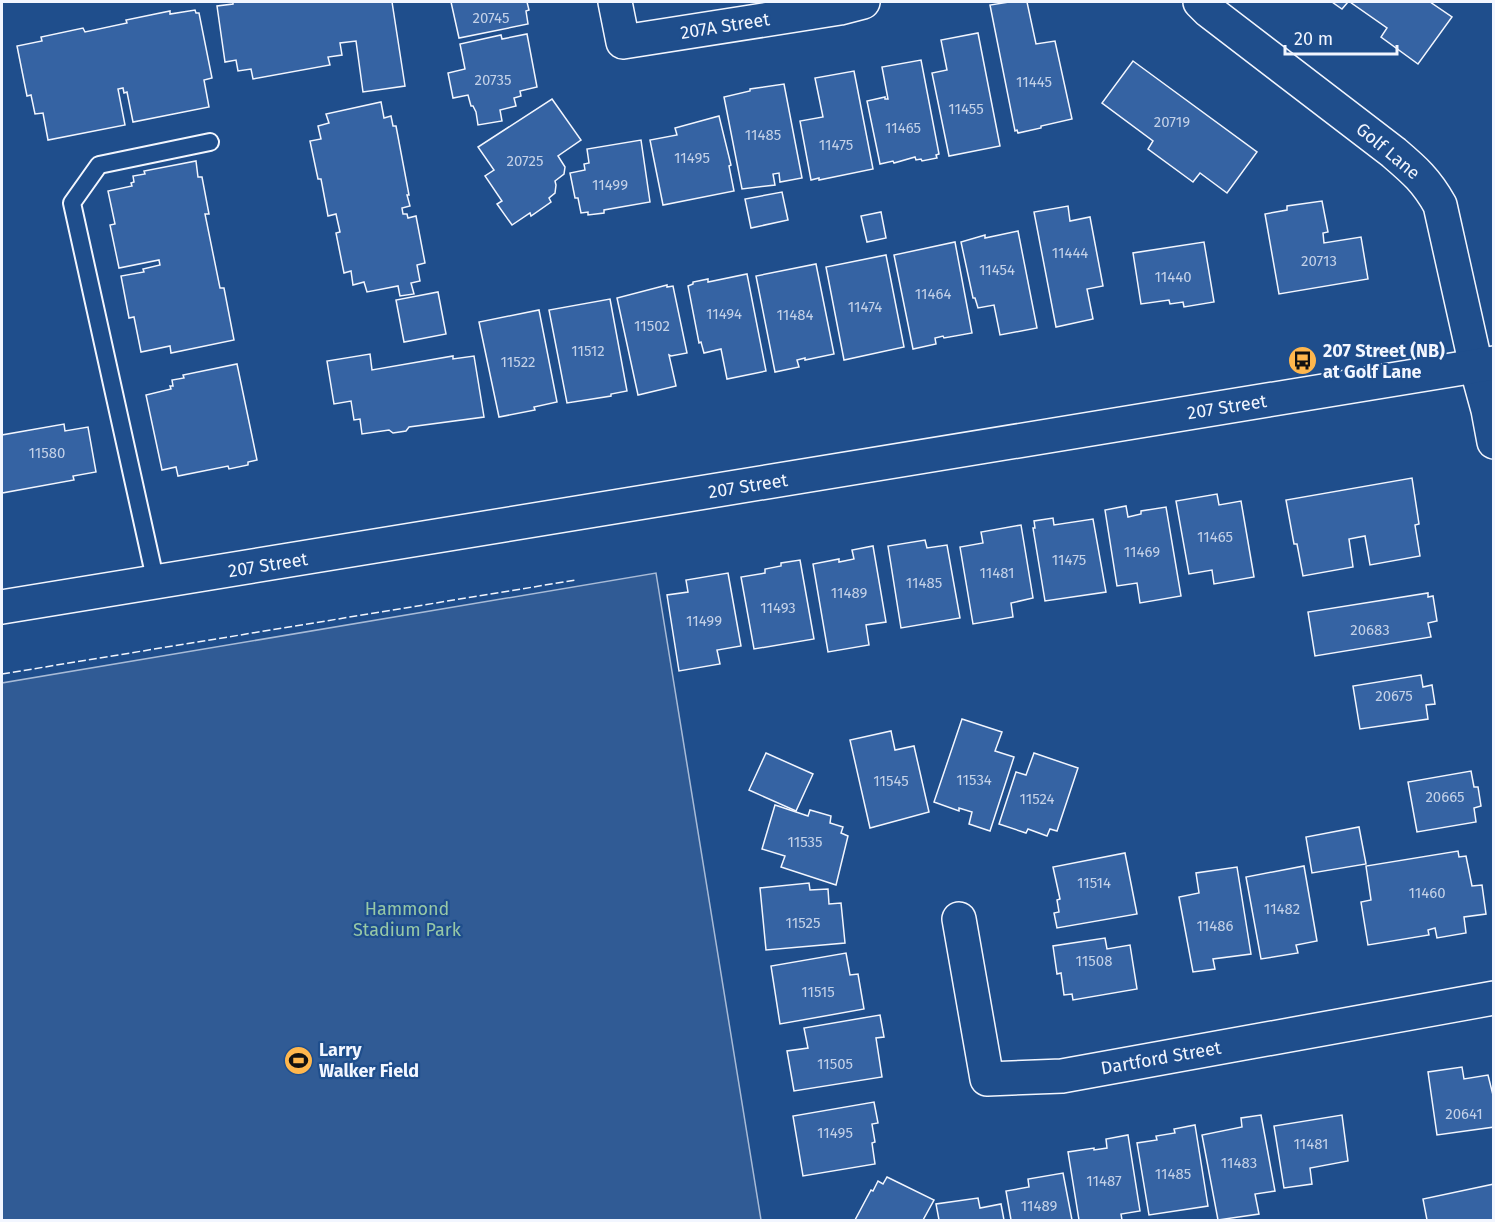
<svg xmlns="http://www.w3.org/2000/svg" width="1495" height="1222" font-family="'Fira Sans',sans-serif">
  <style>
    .built { fill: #305b95; stroke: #a8bbd7; stroke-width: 1.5 }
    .building { fill: #3563a3; stroke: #f2f6ff; stroke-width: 1.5 }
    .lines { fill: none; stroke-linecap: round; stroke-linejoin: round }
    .service-casing { stroke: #f2f6ff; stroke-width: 20 }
    .minor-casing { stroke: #f2f6ff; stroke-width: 36 }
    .tertiary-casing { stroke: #f2f6ff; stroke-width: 36 }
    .service { stroke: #1f4e8c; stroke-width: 16 }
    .minor { stroke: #1f4e8c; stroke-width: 33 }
    .tertiary { stroke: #1f4e8c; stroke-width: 33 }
    .fence { stroke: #f2f6ff; stroke-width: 1.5; stroke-dasharray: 8 3; stroke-linecap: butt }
    .labels { text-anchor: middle; stroke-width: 4.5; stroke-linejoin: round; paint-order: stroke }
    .number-label { font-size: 15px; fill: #c3d1e8 }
    .street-label { font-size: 18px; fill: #f2f6ff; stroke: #1f4e8c }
    .poi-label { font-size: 18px; font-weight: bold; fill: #f2f6ff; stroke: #1f4e8c; text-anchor: start }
    .park-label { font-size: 18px; fill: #97c8a6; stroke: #1f4e8c }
  </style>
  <rect width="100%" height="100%" fill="#1f4e8c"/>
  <polygon class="built" points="656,573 761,1220 2,1220 2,683"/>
  <g class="building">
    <polygon points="233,2 392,2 405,86 363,92 356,41 340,43 342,55 328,57 330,65 253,79 251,69 238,71 236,60 225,62 217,6 233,4"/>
    <polygon points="451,2 527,2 529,10 526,11 528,24 459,38"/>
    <polygon points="1009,2 1027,2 1036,44 1055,41 1072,119 1041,126 1041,128 1018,133 1017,130 1015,131 990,5"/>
    <polygon points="1332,2 1348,2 1342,9"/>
    <polygon points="1350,2 1430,2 1452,17 1418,64 1381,37 1387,28"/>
    <polygon points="195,10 196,13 199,13 212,78 204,80 209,107 133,122 127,92 124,93 123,88 118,89 125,125 48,140 43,113 35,114 31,95 27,96 17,46 42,41 41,37 83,28 85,32 127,23 126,20 170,11 170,14"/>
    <polygon points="978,33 1000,146 949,156 932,73 947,70 941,40"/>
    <polygon points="527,34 537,87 520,91 521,96 514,98 516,106 500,110 502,121 478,125 476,112 473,106 471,106 468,95 453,98 448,73 465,69 460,44 501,35 502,39"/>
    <polygon points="921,60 939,154 936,155 937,158 922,161 921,159 916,160 915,157 894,163 893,161 880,164 867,101 885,97 885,99 888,99 882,67"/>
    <polygon points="1133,61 1257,152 1227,193 1200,173 1193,182 1148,149 1153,141 1102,103"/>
    <polygon points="854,71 873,169 819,180 819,178 811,180 800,121 823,117 815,78"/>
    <polygon points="784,84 802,178 780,182 779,173 773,174 775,185 742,189 724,97 750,91 750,89"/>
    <polygon points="552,99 581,140 558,156 565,167 564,174 555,181 556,185 555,193 549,198 551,202 531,216 530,213 512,225 497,204 502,201 485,176 494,170 478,147"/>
    <polygon points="381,102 384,118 391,116 393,126 396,126 409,195 407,195 410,206 402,208 403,214 407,214 408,218 416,216 425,263 417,265 420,281 411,283 414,294 400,296 398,286 367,292 364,282 353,285 351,271 344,273 336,233 340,232 336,214 328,216 321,179 318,179 310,141 321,139 318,126 329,123 326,114"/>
    <polygon points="719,116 731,165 729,166 734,191 663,205 650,140 677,135 675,128"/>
    <polygon points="641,140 650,202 604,210 604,213 588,215 588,212 581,213 578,198 575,198 570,173 585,170 584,164 589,163 587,149"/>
    <polygon points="196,161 198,177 202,177 209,214 205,214 220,288 224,288 234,340 171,353 170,346 141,352 134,317 129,318 121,276 144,272 143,269 160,265 159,260 119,268 110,225 115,224 108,191 132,186 131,183 134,182 133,176 145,174 144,171"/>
    <polygon points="782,192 788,220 751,228 745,199"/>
    <polygon points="1322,201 1328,232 1323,233 1324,243 1361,237 1368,279 1279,294 1265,214 1287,210 1287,206"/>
    <polygon points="1068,206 1070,221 1090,217 1103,286 1087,289 1093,319 1056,327 1034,212"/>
    <polygon points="881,212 886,238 867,242 861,216"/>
    <polygon points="1018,231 1037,328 1000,335 994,305 978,308 975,298 973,298 961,242 985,235 985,238"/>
    <polygon points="955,242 972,333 944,338 943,336 935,338 936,344 913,349 894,255"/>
    <polygon points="1204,242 1214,302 1184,307 1183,302 1170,304 1169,300 1141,304 1133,253"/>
    <polygon points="886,255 904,347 844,360 826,267"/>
    <polygon points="816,264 834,354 805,360 805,358 797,360 799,367 775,372 756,276"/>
    <polygon points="747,274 766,371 727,379 721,349 704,353 701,342 699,343 688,286 693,284 693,282 708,279 708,282"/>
    <polygon points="667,285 667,287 673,286 687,353 671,356 669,355 676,386 638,395 617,298"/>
    <polygon points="438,292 446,334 404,342 396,300"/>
    <polygon points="610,299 627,391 611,394 611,396 567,403 549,310"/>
    <polygon points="539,310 557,402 534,407 535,410 499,417 479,322"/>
    <polygon points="370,354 372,370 453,356 453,359 474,356 484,417 409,427 406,431 393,433 389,430 362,434 360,419 354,420 351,401 334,404 327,361"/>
    <polygon points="237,364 257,460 248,462 248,465 229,469 228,466 178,476 176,467 162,470 146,395 171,389 170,386 173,386 172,380 184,378 183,375"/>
    <polygon points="64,424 65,431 88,427 96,472 73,476 74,480 2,493 2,435"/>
    <polygon points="1412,478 1419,524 1415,525 1420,556 1370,565 1365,536 1349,539 1353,567 1303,576 1297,544 1294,544 1286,500"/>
    <polygon points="1217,494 1219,505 1241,501 1254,577 1214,584 1212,570 1189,574 1176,501"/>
    <polygon points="1126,506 1128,517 1141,514 1141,511 1166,507 1181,596 1140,603 1137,583 1117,586 1105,510"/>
    <polygon points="1053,518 1054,525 1093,519 1106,592 1045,601 1033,528 1035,528 1034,521"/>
    <polygon points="1021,525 1033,598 1011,603 1013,617 973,624 960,547 983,543 981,532"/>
    <polygon points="925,540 927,548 947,545 960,618 901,628 888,546"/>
    <polygon points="873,546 886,622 866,625 869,645 828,652 813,564 839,559 839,562 854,559 852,550"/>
    <polygon points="800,560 814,639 754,649 741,577 765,573 765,569 781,566 781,563"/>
    <polygon points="728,573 741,646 717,650 720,664 679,671 667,595 688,592 686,580"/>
    <polygon points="1428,593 1428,597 1433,596 1437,621 1428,623 1431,637 1315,656 1308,612"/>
    <polygon points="1421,675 1423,687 1432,685 1435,704 1426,705 1428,719 1360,729 1353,686"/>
    <polygon points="962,719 1002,732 995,751 1014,757 990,831 969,824 972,812 959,808 959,811 934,802"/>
    <polygon points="891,731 895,750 914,746 929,812 870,828 850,740"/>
    <polygon points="766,753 813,774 796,811 749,790"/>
    <polygon points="1034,753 1078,768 1057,831 1050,829 1047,836 1028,829 1026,833 999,824 1016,772 1026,775"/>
    <polygon points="1471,771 1474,787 1478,787 1481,806 1474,808 1476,822 1417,832 1408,782"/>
    <polygon points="775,805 808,816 810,810 831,816 830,823 843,827 841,833 848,836 836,885 781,867 785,856 762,849"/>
    <polygon points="1359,827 1366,864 1312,873 1306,837"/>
    <polygon points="1458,851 1459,857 1466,856 1472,886 1482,885 1486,914 1464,917 1466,933 1437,938 1435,928 1428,930 1429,935 1368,945 1361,902 1371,900 1366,866"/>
    <polygon points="1125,853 1137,914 1057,928 1054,913 1059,912 1057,900 1060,899 1053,867"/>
    <polygon points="1304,866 1317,941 1296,945 1298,953 1261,959 1246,877"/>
    <polygon points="1237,867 1251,954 1213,959 1215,969 1193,972 1179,897 1199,893 1196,873"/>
    <polygon points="809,883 810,890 828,889 829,904 841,903 845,943 766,950 760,888"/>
    <polygon points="1105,938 1107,949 1130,945 1137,989 1073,1000 1072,994 1064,995 1061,973 1057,974 1053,946"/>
    <polygon points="846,953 850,975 858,974 864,1009 780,1024 771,966"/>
    <polygon points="880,1015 884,1037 876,1038 882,1077 794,1091 787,1051 808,1048 804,1028"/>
    <polygon points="1462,1067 1464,1079 1488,1075 1494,1099 1494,1127 1437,1135 1428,1072"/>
    <polygon points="874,1102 878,1123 872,1124 875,1142 872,1143 875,1164 803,1176 793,1116"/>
    <polygon points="1261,1115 1275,1191 1255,1194 1259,1214 1218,1220 1202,1135 1242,1127 1241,1118"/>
    <polygon points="1342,1115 1348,1161 1310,1168 1312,1184 1284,1188 1274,1126"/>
    <polygon points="1195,1125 1208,1206 1149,1215 1137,1143 1157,1140 1156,1136 1175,1133 1174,1129"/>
    <polygon points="1128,1135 1140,1211 1121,1214 1122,1220 1079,1220 1068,1152 1094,1148 1094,1150 1107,1148 1106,1139"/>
    <polygon points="1063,1173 1072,1220 1011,1220 1006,1191 1029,1187 1028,1179"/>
    <polygon points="887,1177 934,1200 923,1220 855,1220 871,1190 873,1191 878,1181 883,1184"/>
    <polygon points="1494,1184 1494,1220 1427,1220 1423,1199"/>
    <polygon points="978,1198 980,1208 1001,1204 1004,1220 939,1220 936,1204"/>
  </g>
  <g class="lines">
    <defs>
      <polyline id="service" points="156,583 72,203 99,165 210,142"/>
      <g id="minor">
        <polyline points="615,2 623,42 840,8 863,2"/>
        <path d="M1200,2L1209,11L1393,152C1414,170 1426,180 1440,205L1476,366L1488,410L1494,442"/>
        <polyline points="959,919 987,1079 1062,1076 1494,998"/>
      </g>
      <polyline id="tertiary" points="2,607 1494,363"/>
    </defs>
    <use href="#service" class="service-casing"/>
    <use href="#minor" class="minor-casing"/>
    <use href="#tertiary" class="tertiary-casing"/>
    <use href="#service" class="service"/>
    <use href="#minor" class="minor"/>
    <use href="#tertiary" class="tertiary"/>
    <polyline class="fence" points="2,674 576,580"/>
  </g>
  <defs>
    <symbol id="bus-disc" viewBox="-11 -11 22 22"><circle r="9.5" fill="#ffb74d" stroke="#1f4e8c"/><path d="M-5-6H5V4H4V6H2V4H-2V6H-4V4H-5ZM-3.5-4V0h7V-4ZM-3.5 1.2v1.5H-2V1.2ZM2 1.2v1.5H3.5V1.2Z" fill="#111"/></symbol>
    <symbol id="stadium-disc" viewBox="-11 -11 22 22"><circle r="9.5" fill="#ffb74d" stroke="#1f4e8c"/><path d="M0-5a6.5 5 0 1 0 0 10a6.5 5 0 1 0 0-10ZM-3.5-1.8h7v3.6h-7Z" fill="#111"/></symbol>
  </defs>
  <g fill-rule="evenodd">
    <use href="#bus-disc" x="1286" y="344" width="33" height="33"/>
    <use href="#stadium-disc" x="282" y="1044" width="33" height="33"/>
  </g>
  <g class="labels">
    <g class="number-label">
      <text x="491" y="23">20745</text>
      <text x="493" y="85">20735</text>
      <text x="1034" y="87">11445</text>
      <text x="966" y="114">11455</text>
      <text x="1172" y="127">20719</text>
      <text x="903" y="133">11465</text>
      <text x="763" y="140">11485</text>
      <text x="836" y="150">11475</text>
      <text x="692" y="163">11495</text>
      <text x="525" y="166">20725</text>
      <text x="610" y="190">11499</text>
      <text x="1070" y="258">11444</text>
      <text x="1319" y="266">20713</text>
      <text x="997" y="275">11454</text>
      <text x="1173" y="282">11440</text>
      <text x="933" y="299">11464</text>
      <text x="865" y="312">11474</text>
      <text x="724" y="319">11494</text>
      <text x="795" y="320">11484</text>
      <text x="652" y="331">11502</text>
      <text x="588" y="356">11512</text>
      <text x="518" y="367">11522</text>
      <text x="47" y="458">11580</text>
      <text x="1215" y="542">11465</text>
      <text x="1142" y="557">11469</text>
      <text x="1069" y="565">11475</text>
      <text x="997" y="578">11481</text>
      <text x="924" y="588">11485</text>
      <text x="849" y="598">11489</text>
      <text x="778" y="613">11493</text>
      <text x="704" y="626">11499</text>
      <text x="1370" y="635">20683</text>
      <text x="1394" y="701">20675</text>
      <text x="974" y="785">11534</text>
      <text x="891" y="786">11545</text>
      <text x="1445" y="802">20665</text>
      <text x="1037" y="804">11524</text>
      <text x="805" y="847">11535</text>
      <text x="1094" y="888">11514</text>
      <text x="1427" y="898">11460</text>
      <text x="1282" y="914">11482</text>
      <text x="803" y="928">11525</text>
      <text x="1215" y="931">11486</text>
      <text x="1094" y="966">11508</text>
      <text x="818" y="997">11515</text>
      <text x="835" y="1069">11505</text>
      <text x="1464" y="1119">20641</text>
      <text x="835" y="1138">11495</text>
      <text x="1311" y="1149">11481</text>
      <text x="1239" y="1168">11483</text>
      <text x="1173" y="1179">11485</text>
      <text x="1104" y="1186">11487</text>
      <text x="1039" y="1211">11489</text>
    </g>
    <g class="street-label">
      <text transform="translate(725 26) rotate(-9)" y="6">207A Street</text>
      <text transform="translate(1388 151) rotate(40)" y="6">Golf Lane</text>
      <text transform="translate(1227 407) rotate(-9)" y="6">207 Street</text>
      <text transform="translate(748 486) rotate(-9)" y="6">207 Street</text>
      <text transform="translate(268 565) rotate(-9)" y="6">207 Street</text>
      <text transform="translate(1161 1058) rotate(-10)" y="6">Dartford Street</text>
    </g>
    <g class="poi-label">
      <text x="1323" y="357">207 Street (NB)<tspan x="1323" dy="21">at Golf Lane</tspan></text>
      <text x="319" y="1056">Larry<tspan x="319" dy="21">Walker Field</tspan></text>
    </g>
    <g class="park-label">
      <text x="407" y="915">Hammond<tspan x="407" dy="21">Stadium Park</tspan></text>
    </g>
  </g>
  <rect width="1495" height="1222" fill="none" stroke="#f2f6ff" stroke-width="6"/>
  <path d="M1285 45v9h112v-9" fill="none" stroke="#f2f6ff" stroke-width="3"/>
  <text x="1294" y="45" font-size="18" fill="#f2f6ff" stroke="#1f4e8c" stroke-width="4.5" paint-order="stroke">20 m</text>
</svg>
